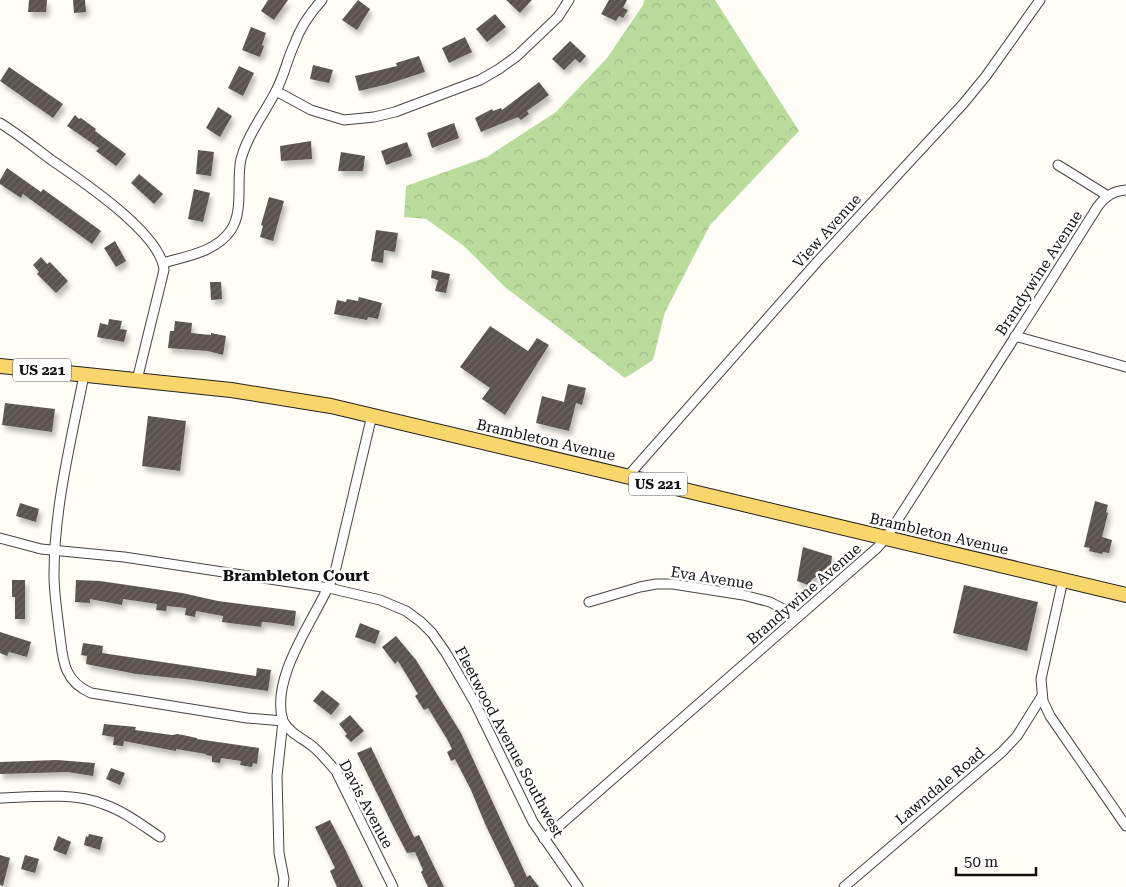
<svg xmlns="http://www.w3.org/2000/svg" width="1126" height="887" font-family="'Roboto Serif',serif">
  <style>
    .forest { fill: url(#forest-crowns) }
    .building { fill: url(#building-hatch); filter: url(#shadow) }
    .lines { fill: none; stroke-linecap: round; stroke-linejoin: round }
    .street-casing { stroke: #444; stroke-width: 11 }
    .primary-casing { stroke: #222; stroke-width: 16 }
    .street { stroke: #fff; stroke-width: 9 }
    .primary { stroke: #f9d66b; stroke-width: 14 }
    .labels { text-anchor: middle; stroke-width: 5; stroke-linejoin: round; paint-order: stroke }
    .shield { fill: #fff; stroke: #585858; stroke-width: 1 }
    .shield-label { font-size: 14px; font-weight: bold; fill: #111 }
    .street-label { font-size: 15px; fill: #111; stroke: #fff }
    .neighbourhood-label { font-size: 16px; font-weight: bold; fill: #111; stroke: #fff }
  </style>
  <defs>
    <pattern id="forest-crowns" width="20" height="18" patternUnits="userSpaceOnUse" patternTransform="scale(1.25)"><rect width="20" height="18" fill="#b9dc9c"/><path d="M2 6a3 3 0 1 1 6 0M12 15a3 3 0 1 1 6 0" fill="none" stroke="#9ebc85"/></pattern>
    <pattern id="building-hatch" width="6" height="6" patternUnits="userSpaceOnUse" patternTransform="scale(1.25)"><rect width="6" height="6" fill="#5a524d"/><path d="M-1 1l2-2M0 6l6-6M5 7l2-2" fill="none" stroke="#6d6662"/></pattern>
    <filter id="shadow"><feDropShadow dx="3" dy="5" stdDeviation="2.5" flood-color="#0004"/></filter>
  </defs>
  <rect width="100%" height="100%" fill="#fffdf5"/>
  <polygon class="forest" points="644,0 715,0 799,131 710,225 665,312 653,360 625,378 506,288 464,246 426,219 404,217 406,186 487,157 556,112 607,58 643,5"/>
  <g class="building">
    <polygon points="29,0 47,0 46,12 28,12"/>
    <polygon points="73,0 85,0 86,12 74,13"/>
    <polygon points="268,0 288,0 274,20 261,11"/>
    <polygon points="358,0 370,9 357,30 342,20"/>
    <polygon points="506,0 532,0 520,13"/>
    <polygon points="609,0 627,0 623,8 628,10 623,18 619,16 616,21 601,14"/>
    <polygon points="495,14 506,27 487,42 476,29"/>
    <polygon points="251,27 266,33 262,45 264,46 260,57 242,50"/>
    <polygon points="465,37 472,52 449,63 442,48"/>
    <polygon points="570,41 586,56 580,63 575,59 564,70 552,59"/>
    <polygon points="419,56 425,72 388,84 359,91 355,76 397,66 396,63"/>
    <polygon points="313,65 333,70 329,83 310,79"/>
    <polygon points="239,66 254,73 243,96 228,88"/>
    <polygon points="9,67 63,104 53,118 0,81"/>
    <polygon points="539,82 549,95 527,111 529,114 521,120 518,117 481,132 475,118 492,109 493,111 501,108 502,110"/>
    <polygon points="218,107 232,116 220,137 206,128"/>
    <polygon points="75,115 79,119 81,118 96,129 95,131 126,154 116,166 96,151 99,148 67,126"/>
    <polygon points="454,123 459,138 432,148 427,133"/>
    <polygon points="311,141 312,159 281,161 280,146"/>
    <polygon points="407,142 412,156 386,165 381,151"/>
    <polygon points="198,150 214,152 211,176 196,174"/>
    <polygon points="341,152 365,156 363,171 338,171"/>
    <polygon points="7,168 41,192 43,189 101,231 92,244 23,194 21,198 0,184 0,180"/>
    <polygon points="139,174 163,194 154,204 131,183"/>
    <polygon points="194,189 210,193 203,222 188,219"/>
    <polygon points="269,197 284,201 273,241 260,237 263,226 261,225"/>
    <polygon points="376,230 398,233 395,252 384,250 383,263 371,261"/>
    <polygon points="115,241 126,261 116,267 104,248"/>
    <polygon points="41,257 47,264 50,262 68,281 56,293 37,274 39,272 33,265"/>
    <polygon points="432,270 450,274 446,293 435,291 438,280 431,278"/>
    <polygon points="210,282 221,282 222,299 211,300"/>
    <polygon points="359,297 382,303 378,319 368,317 367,320 334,314 337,300 346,302 347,299 358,301"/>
    <polygon points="109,319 122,321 120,329 127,330 124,342 97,337 100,323 108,325"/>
    <polygon points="175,321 192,323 191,333 211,335 211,333 226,336 223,355 208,351 168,348 170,331 174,331"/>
    <polygon points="490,326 528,351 537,338 549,345 505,415 482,399 490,388 460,367"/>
    <polygon points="568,384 586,388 582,405 576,403 569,431 536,423 542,396 564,402"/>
    <polygon points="5,403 55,409 52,432 2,425"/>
    <polygon points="148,416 186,421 180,471 142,466"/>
    <polygon points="1095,501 1108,505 1106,512 1108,513 1102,537 1112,540 1109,553 1103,552 1102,554 1089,551 1090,548 1084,547"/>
    <polygon points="20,503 39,509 36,522 16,516"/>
    <polygon points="803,547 832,556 830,571 826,570 811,580 811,586 797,581"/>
    <polygon points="12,580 25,580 25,619 15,619 15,597 12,597"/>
    <polygon points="76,580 100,581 182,593 218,601 296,611 294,626 266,622 262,622 261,627 222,622 223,616 196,611 195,617 185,615 186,608 167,606 166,611 156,610 157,604 123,599 122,605 90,599 90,603 75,602"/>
    <polygon points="964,585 1038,602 1027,651 953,633"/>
    <polygon points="360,623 380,631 375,644 355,637"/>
    <polygon points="0,632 31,642 27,657 9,652 7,656 0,653"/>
    <polygon points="396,636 416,660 461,733 527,877 530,875 539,887 513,887 515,886 486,826 471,790 455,759 451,761 447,752 452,749 447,739 428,708 424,710 415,696 418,694 398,661 395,664 382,647"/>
    <polygon points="83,643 103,646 102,653 256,676 257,668 271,670 268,691 185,679 136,674 86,664 87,656 81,655"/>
    <polygon points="322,690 340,704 331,715 313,701"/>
    <polygon points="350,715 364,731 351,742 345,736 347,734 339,724"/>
    <polygon points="104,724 136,727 135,730 172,735 178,734 197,738 197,739 259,748 257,764 253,763 252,767 240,765 241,761 221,758 220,763 212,762 212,756 206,755 206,754 176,749 176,751 165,749 124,741 123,746 113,745 114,737 102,735"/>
    <polygon points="371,747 414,837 419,835 444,887 428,887 421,872 423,870 415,852 407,853 396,832 357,753"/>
    <polygon points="57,760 95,763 93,776 68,772 0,774 0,762"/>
    <polygon points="111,768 125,773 120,785 106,779"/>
    <polygon points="330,820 346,851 363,887 337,887 330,871 335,868 315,827"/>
    <polygon points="89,834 103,837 100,850 84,845 86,836 88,837"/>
    <polygon points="58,836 71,842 66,855 53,850"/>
    <polygon points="0,855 10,858 3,886 0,885"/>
    <polygon points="25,855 39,859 35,873 21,869"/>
  </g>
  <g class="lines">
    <defs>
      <g id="street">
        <polyline points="276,91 311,110 344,120 374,117 395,112 480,80 499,69 517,56 558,17 569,0"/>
        <path d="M0,123C18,134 34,147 50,159C80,180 161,233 164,270L137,380"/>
        <polyline points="1058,165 1108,196"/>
        <path d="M163,263C187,256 216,252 231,230C244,210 236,181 241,159C248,134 264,114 276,91C284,76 287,60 294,45C300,28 310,13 322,0"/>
        <polyline points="1015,336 1126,367"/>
        <path d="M84,375C71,441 54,508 54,575C54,593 57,611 59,629C63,656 61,680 91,693L247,718L283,721C290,733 300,737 311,745C321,753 328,762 336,771L393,887"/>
        <polyline points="628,476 817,262 963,104 986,76 1040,0"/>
        <polyline points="0,538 41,549 124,557 329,588 380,600 406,611 421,622 432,633 446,653 475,703 533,822 578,887"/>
        <polyline points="1063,580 1041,679 1043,701 1050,716 1126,826"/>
        <polyline points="589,602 640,587 656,584 673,584 743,595 770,602 798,617"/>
        <path d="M0,798C32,797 73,792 103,804C124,811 142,825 160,837"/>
        <path d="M544,839L877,548L886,538L1047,287L1098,206C1106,196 1113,191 1126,190"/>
        <path d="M283,887L284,879L279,853L277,776L283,721C269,675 319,614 335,572L372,415"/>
        <polyline points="844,887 1002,752 1017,736 1042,696"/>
      </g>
      <polyline id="primary" points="0,366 231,390 331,406 1126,595"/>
    </defs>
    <use href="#street" class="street-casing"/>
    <use href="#primary" class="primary-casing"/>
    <use href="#street" class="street"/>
    <use href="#primary" class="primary"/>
  </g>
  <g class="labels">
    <g class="shield">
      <rect x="13" y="358.5" width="58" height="23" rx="4"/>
      <rect x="629" y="472.5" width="58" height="23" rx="4"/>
    </g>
    <g class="shield-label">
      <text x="42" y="375">US 221</text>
      <text x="658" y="489">US 221</text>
    </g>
    <g class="street-label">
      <text transform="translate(827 231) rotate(-48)" y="5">View Avenue</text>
      <text transform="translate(1039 273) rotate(-57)" y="5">Brandywine Avenue</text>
      <text transform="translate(546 440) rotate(13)" y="5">Brambleton Avenue</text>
      <text transform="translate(939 534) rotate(13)" y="5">Brambleton Avenue</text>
      <text transform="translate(712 578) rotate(9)" y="5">Eva Avenue</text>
      <text transform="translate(804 594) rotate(-41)" y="5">Brandywine Avenue</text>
      <text transform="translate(509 742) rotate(62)" y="5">Fleetwood Avenue Southwest</text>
      <text transform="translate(940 786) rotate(-40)" y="5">Lawndale Road</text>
      <text transform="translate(366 804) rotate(62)" y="5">Davis Avenue</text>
    </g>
    <g class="neighbourhood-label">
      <text x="296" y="581">Brambleton Court</text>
    </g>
  </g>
  <path d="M956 867v8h80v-8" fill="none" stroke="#111111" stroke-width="2.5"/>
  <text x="964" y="867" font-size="15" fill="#111111" stroke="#ffffff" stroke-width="4" paint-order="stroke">50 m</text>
</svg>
